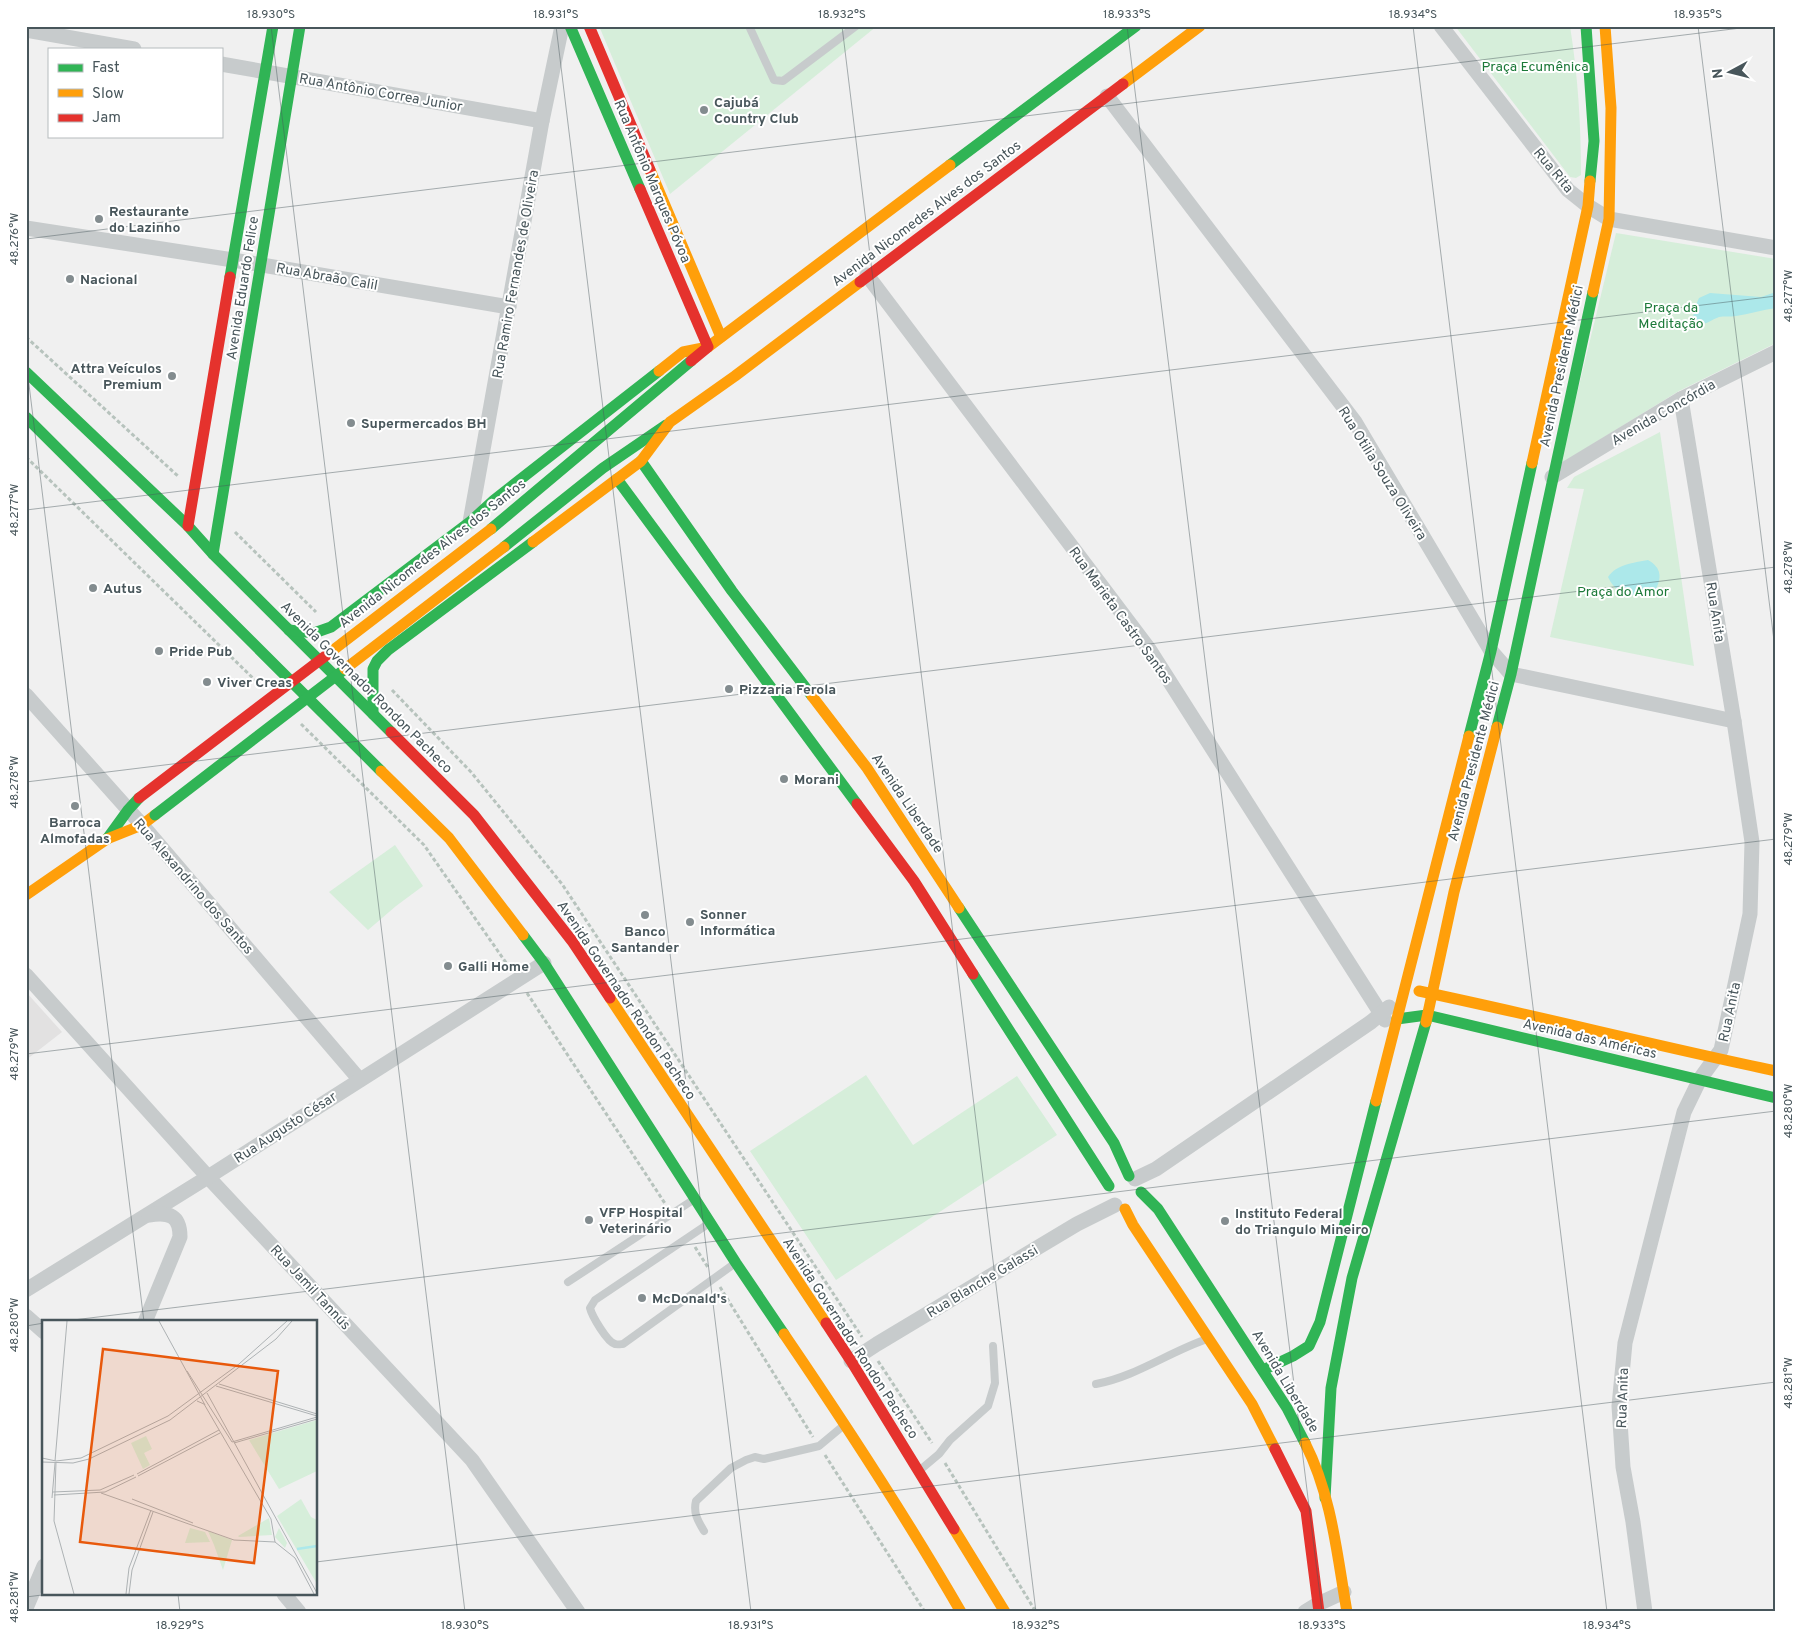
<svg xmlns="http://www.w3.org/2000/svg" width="1802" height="1638" font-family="Overpass,sans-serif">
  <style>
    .education { fill: #e2e1e1 }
    .green { fill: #d6eeda }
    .water { fill: #ace8ea }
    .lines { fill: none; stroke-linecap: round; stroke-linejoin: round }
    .path { stroke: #b7c3bd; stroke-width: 3; stroke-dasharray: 4 2.5; stroke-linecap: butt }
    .lane { stroke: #c7cbcc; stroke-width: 8 }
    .street { stroke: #c7cbcc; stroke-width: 15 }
    .fast { stroke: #30b455; stroke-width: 11 }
    .slow { stroke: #ff9f0a; stroke-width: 11 }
    .jam { stroke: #e5322d; stroke-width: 11 }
    .fast-bridge { stroke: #30b455; stroke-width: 11 }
    .slow-bridge { stroke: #ff9f0a; stroke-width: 11 }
    .jam-bridge { stroke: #e5322d; stroke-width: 11 }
    .ticks { fill: none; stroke: #48565b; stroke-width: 1; stroke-opacity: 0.45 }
    .poi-dot { fill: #838c8f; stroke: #fff; stroke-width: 2 }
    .labels { text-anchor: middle; stroke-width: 4; stroke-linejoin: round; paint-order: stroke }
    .park-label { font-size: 14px; fill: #1c7939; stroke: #fff }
    .street-label { font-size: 14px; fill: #48565b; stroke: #fff }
    .poi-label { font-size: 14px; font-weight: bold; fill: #48565b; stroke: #fff; text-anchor: start }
    .inset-river { fill: none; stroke: #ace8ea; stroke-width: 2.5 }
    .inset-road { fill: none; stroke: #adb2b4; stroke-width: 1 }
    .view { fill: #e8590c; fill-opacity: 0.15; stroke: #e8590c; stroke-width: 2.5 }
    .inset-edge { fill: none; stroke: #48565b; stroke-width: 2.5 }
    .neatline { fill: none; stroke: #48565b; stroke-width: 2 }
    .ticks-label { font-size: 12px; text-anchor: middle; fill: #48565b }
  </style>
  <rect width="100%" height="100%" fill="#f0f0f0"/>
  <polygon class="education" points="26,992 62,1032 26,1060"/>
  <g class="green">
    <polygon points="599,26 877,26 670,194"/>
    <path d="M1455,26H1570C1578,76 1581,125 1581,175L1576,178L1570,177Z"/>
    <polygon points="1616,233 1776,259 1776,343 1679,391 1560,464"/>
    <polygon points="1660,432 1694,666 1550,637 1584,489 1567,488 1574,477"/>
    <polygon points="395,845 423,886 396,906 368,930 329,892"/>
    <polygon points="866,1075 913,1145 1017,1076 1057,1135 836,1280 750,1151"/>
  </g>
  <g class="water">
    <path d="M1776,292V308C1762,310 1749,314 1736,316C1730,317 1724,316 1719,317C1708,321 1706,327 1693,322L1694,309L1699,298L1710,293L1761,297Z"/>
    <path d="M1648,560C1662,568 1662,578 1655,591C1636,599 1617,597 1608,577C1617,564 1633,563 1648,560Z"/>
  </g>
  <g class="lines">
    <g class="path">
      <polyline points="26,337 179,477"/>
      <polyline points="26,457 260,685"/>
      <polyline points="235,532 316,612"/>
      <polyline points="392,690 471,772 562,884 862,1337"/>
      <polyline points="301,724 424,845 509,967"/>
      <polyline points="527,993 666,1205"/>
      <polyline points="695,1247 709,1269"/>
      <polyline points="720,1287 813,1437"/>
      <polyline points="878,1361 932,1443"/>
      <polyline points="825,1455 925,1612"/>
      <polyline points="945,1463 1036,1612"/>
    </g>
    <g class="lane">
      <polyline points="749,26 774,80 783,81 856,26"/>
      <path d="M708,1224L595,1300L590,1308C592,1316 607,1342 615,1344C616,1345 622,1344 623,1344L734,1264"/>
      <polyline points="568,1282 693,1200"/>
      <path d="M1096,1384C1135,1377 1169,1352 1207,1339"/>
      <polyline points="920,1470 939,1454 950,1440 988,1406 995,1383 993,1346"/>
      <path d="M704,1531C698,1521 693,1513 696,1501L731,1468L746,1460L755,1457L764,1459L819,1446L843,1426"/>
    </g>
    <g class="street">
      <polyline points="1441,26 1568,190 1588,206 1609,219 1776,248"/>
      <polyline points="26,30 134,49"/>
      <polyline points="221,64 542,121"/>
      <polyline points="1107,96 1355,422 1491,651 1511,674 1734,721"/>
      <polyline points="26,228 233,260 509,307"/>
      <polyline points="867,275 1149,649 1385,1020"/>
      <polyline points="1552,477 1681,399 1776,352"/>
      <polyline points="470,522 542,121 562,26"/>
      <polyline points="26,695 142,825 359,1079"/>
      <polyline points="26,975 208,1177 472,1460 578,1612"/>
      <polyline points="1135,1179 1156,1169 1371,1022 1389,1007"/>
      <polyline points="26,1290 208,1177 544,963"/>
      <polyline points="26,1316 44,1332"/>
      <path d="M145,1322L180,1237C180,1215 169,1212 149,1215"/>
      <polyline points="851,1361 877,1344 1077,1224 1115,1205"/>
      <polyline points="284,1594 299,1612"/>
      <polyline points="26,1608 44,1566"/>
      <polyline points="1305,1612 1318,1604 1344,1592"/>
      <polyline points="1645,1612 1633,1522 1623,1467 1619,1406 1625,1343 1684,1112 1700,1079 1721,1050 1750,914 1752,842 1734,721 1681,399"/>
    </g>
    <g class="fast">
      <polyline points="570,26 640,189"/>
      <polyline points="1586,26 1594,141 1590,181"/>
      <polyline points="950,165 1136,26"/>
      <polyline points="230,277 273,26"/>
      <polyline points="26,372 188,526 213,554 391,732"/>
      <polyline points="26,417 381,771"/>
      <polyline points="641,461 732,591 812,696"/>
      <polyline points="617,479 857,804"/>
      <polyline points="491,529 691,361"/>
      <polyline points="504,547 603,468 666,425"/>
      <polyline points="213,554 300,26"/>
      <polyline points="289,630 314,633 331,627 470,522 494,500 659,371"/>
      <polyline points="373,714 373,669 377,661 388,650 533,542"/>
      <polyline points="1497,727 1511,674 1593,292"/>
      <polyline points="1469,736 1491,651 1532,463"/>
      <polyline points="107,839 128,810 139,798"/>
      <polyline points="959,908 1114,1143 1129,1176"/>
      <polyline points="523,935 544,963 736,1263 784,1334"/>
      <polyline points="973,974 1109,1186"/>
      <polyline points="1397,1019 1427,1015 1776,1098"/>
      <polyline points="1141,1192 1158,1209 1287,1408 1305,1443"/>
      <polyline points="1263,1370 1293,1356 1309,1346 1320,1322 1376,1101"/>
      <polyline points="1325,1498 1331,1388 1352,1278 1426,1022"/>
    </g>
    <g class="slow">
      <polyline points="1123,84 1200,26"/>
      <polyline points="650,170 721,337"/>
      <polyline points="1593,292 1609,219 1611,108 1605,26"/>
      <polyline points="659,371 683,352 708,347 950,165"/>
      <polyline points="1532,463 1588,206 1590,181"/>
      <polyline points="533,542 641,461 670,422 735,376 860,282"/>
      <polyline points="812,696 867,768 959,908"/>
      <polyline points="381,771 449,838 523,935"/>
      <polyline points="26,895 107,839 142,825 155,815"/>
      <path d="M1419,991C1538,1016 1657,1046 1776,1071"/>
      <polyline points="610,998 826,1323"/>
      <polyline points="1426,1022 1454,892 1497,727"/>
      <polyline points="1376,1101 1469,736"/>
      <polyline points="1125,1209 1133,1225 1252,1404 1275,1449"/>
      <path d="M784,1334C846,1425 906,1517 961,1612"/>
      <path d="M1305,1443C1332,1496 1337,1555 1347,1612"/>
      <polyline points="954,1529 1005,1612"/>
    </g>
    <g class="jam">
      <polyline points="589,26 650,170"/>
      <polyline points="640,189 708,347 691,361"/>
      <polyline points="860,282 1123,84"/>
      <polyline points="188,526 230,277"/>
      <polyline points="391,732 474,815 572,941 610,998"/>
      <polyline points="857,804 914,881 973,974"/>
      <polyline points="826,1323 851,1361 954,1529"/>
      <polyline points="1275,1449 1306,1511 1319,1612"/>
    </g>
    <polyline class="fast-bridge" points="155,815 345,669"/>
    <g class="slow-bridge">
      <polyline points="328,654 491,529"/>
      <polyline points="345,669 504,547"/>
    </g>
    <polyline class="jam-bridge" points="139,798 328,654"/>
  </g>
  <path class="ticks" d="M271,26L465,1612M556,26L751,1612M842,26L1036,1612M1127,26L1322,1612M1413,26L1607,1612M1698,26L1776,657M26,239L1757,26M26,360L144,1322M26,510L1776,296M26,782L1776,567M26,1054L1776,839M57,1322L1776,1111M26,1326L44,1323M316,1562L1776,1382M178,1594L180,1612M26,1597L50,1594"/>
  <g class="poi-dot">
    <circle cx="704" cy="110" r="5"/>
    <circle cx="99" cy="219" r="5"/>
    <circle cx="70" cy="279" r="5"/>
    <circle cx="172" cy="376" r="5"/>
    <circle cx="351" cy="423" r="5"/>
    <circle cx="93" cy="588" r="5"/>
    <circle cx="159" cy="651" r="5"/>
    <circle cx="207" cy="682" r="5"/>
    <circle cx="729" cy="689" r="5"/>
    <circle cx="784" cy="779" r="5"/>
    <circle cx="75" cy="806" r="5"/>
    <circle cx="645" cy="915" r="5"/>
    <circle cx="690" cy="922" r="5"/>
    <circle cx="448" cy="966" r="5"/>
    <circle cx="589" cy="1220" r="5"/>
    <circle cx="1225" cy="1221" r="5"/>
    <circle cx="642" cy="1298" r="5"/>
  </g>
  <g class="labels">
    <g class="park-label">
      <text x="1535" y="71">Praça Ecumênica</text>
      <text x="1671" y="312">Praça da<tspan x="1671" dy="16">Meditação</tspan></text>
      <text x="1623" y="596">Praça do Amor</text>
    </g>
    <g class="street-label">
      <text transform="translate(381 92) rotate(10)" y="5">Rua Antônio Correa Junior</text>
      <text transform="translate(1554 170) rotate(50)" y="5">Rua Rita</text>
      <text transform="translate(653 181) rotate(67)" y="5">Rua Antônio Marques Póvoa</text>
      <text transform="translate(926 213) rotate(-37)" y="5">Avenida Nicomedes Alves dos Santos</text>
      <text transform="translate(515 274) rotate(-80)" y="5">Rua Ramiro Fernandes de Oliveira</text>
      <text transform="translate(327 276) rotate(10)" y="5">Rua Abraão Calil</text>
      <text transform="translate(242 288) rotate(-81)" y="5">Avenida Eduardo Felice</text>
      <text transform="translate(1561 366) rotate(-78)" y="5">Avenida Presidente Médici</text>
      <text transform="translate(1663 412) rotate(-30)" y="5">Avenida Concórdia</text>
      <text transform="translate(1383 473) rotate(58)" y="5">Rua Otilia Souza Oliveira</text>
      <text transform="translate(432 553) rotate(-38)" y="5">Avenida Nicomedes Alves dos Santos</text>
      <text transform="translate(1716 612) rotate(81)" y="5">Rua Anita</text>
      <text transform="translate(1121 615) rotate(54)" y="5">Rua Marieta Castro Santos</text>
      <text transform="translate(367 687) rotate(45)" y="5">Avenida Governador Rondon Pacheco</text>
      <text transform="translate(1473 761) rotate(-75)" y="5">Avenida Presidente Médici</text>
      <text transform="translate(908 803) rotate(56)" y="5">Avenida Liberdade</text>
      <text transform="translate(194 886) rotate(49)" y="5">Rua Alexandrino dos Santos</text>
      <text transform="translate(627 1000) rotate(56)" y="5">Avenida Governador Rondon Pacheco</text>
      <text transform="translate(1729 1012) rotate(-78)" y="5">Rua Anita</text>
      <text transform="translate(1590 1038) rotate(13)" y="5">Avenida das Américas</text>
      <text transform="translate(285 1127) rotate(-33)" y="5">Rua Augusto César</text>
      <text transform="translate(982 1281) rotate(-31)" y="5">Rua Blanche Galassi</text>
      <text transform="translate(311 1287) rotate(47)" y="5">Rua Jamil Tannús</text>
      <text transform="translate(851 1338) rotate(57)" y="5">Avenida Governador Rondon Pacheco</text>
      <text transform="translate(1286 1381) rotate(59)" y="5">Avenida Liberdade</text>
      <text transform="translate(1622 1398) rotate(-88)" y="5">Rua Anita</text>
    </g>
    <g class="poi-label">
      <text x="714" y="107">Cajubá<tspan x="714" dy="16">Country Club</tspan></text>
      <text x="109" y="216">Restaurante<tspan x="109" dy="16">do Lazinho</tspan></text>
      <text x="80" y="284">Nacional</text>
      <text x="162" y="373" text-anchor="end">Attra Veículos<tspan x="162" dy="16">Premium</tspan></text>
      <text x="361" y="428">Supermercados BH</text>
      <text x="103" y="593">Autus</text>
      <text x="169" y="656">Pride Pub</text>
      <text x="217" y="687">Viver Creas</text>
      <text x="739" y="694">Pizzaria Ferola</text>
      <text x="794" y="784">Morani</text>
      <text x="75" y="827" text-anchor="middle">Barroca<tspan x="75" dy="16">Almofadas</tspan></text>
      <text x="700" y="919">Sonner<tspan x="700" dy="16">Informática</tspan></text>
      <text x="645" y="936" text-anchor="middle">Banco<tspan x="645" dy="16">Santander</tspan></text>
      <text x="458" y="971">Galli Home</text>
      <text x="599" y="1217">VFP Hospital<tspan x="599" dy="16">Veterinário</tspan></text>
      <text x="1235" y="1218">Instituto Federal<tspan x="1235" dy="16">do Triangulo Mineiro</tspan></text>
      <text x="652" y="1303">McDonald's</text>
    </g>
  </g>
  <g transform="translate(42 1320)">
    <rect width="275" height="275" fill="#f0f0f0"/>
    <path d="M275,100V151L237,169L207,120ZM104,116L110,129L102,133L108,145L101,149L89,123ZM259,179L269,197L275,200V264L235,196ZM227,198L230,215L197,217L196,216ZM148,208L163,212L168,222L143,223ZM237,208L245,223L243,228L233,217ZM166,211L190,220L181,250L172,225Z" fill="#d6eeda"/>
    <path class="inset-river" d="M255,229L275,226"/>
    <path class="inset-road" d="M117,1L163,85M145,51L190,122L275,97M177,64L275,94M174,66L275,96M165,73L275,273M155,81L162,84L229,199L233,222L253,238L272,274M192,123L275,99M0,138L14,141L39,138L126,96L197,44L245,1M13,141L25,1M0,142L31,143L47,139L128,100L234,19L250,1M14,142L12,201L32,274M95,154L177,110M96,156L178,113M11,172L58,170L92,155M59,173L192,220L233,222M12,175L63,172L94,157M10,178L13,143M90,179L151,203M84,274L87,248L109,190M87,274L90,250L111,192"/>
    <path class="view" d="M61,29L236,51L212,243L38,222Z"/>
    <rect width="275" height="275" class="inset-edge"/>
  </g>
  <rect width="1802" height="1638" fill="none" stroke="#ffffff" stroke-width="55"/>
  <rect x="48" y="48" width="175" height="90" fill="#ffffff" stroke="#b6bbbd"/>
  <rect x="58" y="64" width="25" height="8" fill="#30b455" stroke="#b6bbbd"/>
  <text x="92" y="72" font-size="15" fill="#48565b">Fast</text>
  <rect x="58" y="89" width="25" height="8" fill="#ff9f0a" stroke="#b6bbbd"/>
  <text x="92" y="98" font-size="15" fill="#48565b">Slow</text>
  <rect x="58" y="114" width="25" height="8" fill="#e5322d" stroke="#b6bbbd"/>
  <text x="92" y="122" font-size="15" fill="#48565b">Jam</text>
  <g transform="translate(1730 72) rotate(263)" stroke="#ffffff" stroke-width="4" paint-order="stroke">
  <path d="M0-4L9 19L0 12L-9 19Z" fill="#48565b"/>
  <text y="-8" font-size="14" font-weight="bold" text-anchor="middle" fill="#48565b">N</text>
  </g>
  <rect x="28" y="28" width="1746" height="1582" class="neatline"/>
  <g class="ticks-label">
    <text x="271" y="18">18.930°S</text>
    <text x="556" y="18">18.931°S</text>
    <text x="842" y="18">18.932°S</text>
    <text x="1127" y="18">18.933°S</text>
    <text x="1413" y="18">18.934°S</text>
    <text x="1698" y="18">18.935°S</text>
    <text transform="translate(14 239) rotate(-90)" y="4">48.276°W</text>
    <text transform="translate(1788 296) rotate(-90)" y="4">48.277°W</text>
    <text transform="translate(14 510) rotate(-90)" y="4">48.277°W</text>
    <text transform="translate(1788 567) rotate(-90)" y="4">48.278°W</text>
    <text transform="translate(14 782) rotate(-90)" y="4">48.278°W</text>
    <text transform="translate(1788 839) rotate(-90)" y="4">48.279°W</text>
    <text transform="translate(14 1054) rotate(-90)" y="4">48.279°W</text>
    <text transform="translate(1788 1111) rotate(-90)" y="4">48.280°W</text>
    <text transform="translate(14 1325) rotate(-90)" y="4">48.280°W</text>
    <text transform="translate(1788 1383) rotate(-90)" y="4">48.281°W</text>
    <text transform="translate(14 1597) rotate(-90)" y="4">48.281°W</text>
    <text x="180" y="1629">18.929°S</text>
    <text x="465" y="1629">18.930°S</text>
    <text x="751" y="1629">18.931°S</text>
    <text x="1036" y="1629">18.932°S</text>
    <text x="1322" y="1629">18.933°S</text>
    <text x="1607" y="1629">18.934°S</text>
  </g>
</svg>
